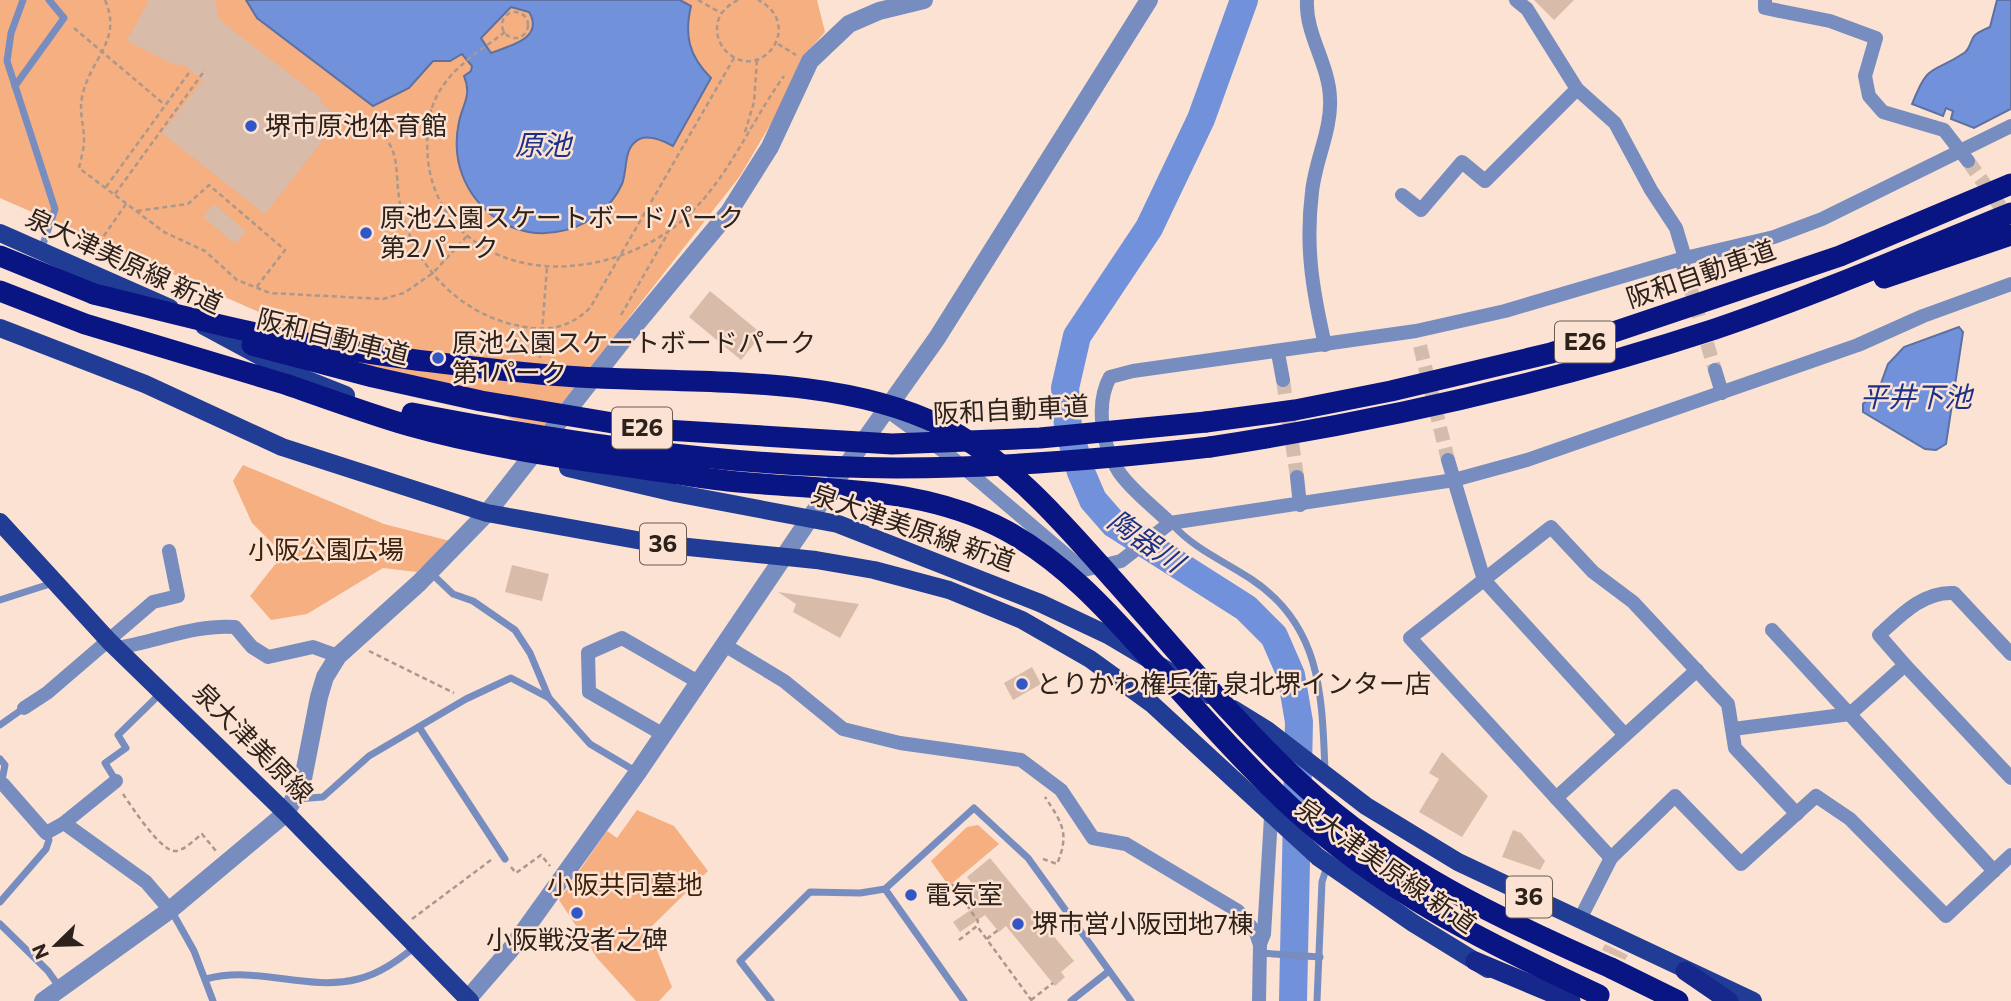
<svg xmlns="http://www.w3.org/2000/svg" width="2011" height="1001" font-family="Commissioner,'Noto Sans JP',sans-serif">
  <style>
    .green { fill: #f5af81 }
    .water { fill: #7291db; stroke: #5d70a1; stroke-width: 2; fill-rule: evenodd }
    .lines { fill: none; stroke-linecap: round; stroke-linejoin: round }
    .river { stroke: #7291db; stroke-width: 28 }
    .building { fill: #d9bba9 }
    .minor-tunnel { stroke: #d2bcad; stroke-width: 14; stroke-dasharray: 14 7; stroke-linecap: butt }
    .path { stroke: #ab988b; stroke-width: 2.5; stroke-dasharray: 5 3.5; stroke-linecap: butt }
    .service { stroke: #778dbf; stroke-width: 7 }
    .minor { stroke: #778dbf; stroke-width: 14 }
    .tertiary { stroke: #778dbf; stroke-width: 18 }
    .primary { stroke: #213c95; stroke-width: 18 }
    .trunk { stroke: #16288c; stroke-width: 19 }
    .motorway { stroke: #0a1584; stroke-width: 21 }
    .motorway-bridge { stroke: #0a1584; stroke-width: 21 }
    .poi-dot { fill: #3356c7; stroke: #fbe2d2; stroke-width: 2.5 }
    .labels { text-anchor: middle; stroke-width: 5; stroke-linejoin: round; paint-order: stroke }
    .shield { fill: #fbe2d2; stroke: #6b5c52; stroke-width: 2 }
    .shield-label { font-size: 24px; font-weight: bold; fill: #2d221b }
    .poi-label { font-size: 26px; fill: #2d221b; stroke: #fbe2d2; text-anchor: start }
    .street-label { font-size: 26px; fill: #2d221b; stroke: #fbe2d2 }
    .park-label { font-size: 26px; fill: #3f2009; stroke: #fbe2d2 }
    .water-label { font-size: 28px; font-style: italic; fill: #193187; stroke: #fbe2d2 }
  </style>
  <rect width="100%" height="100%" fill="#fbe2d2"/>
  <g class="green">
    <polygon points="0,0 817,0 825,32 802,58 776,115 740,176 544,426 518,421 340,357 259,312 0,198"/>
    <polygon points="243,465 384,524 450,541 417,572 383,568 307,614 271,620 250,596 281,557 273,544 252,523 233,481"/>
    <polygon points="637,810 674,826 708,871 651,927 650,933 672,987 659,1001 636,1001 597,958 559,900 607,831 617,838"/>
    <polygon points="978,825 999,844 949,886 931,861 967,827"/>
  </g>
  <g class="water">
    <path d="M246,0H680L691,6C684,36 689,56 711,78L673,146C662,140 644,132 634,143C624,152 627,172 622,184C601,231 535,249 494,217C464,194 451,159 459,122C463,103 472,96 464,76L471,71L472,66L462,54L450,61H433L409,88L373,106L257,18ZM511,7L529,12C545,38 509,46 491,53L481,38Z"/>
    <path d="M1997,0H2011V109L1974,128L1951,119L1953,111L1946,108L1943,116L1912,104C1929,61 1931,75 1964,53C1971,48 1970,40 1975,35C1979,32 1985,29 1990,27Z"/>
    <polygon points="1959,327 1963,332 1946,444 1936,450 1925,449 1863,412 1863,404 1880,386 1888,364 1904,347"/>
  </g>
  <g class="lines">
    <polyline class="river" points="1244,0 1201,119 1149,228 1077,336 1065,388 1068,427 1081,472 1093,500 1114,524 1246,608 1274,636 1291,675 1299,722 1293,1001"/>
  </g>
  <g class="building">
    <polygon points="149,0 215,0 219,18 225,24 322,99 320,102 340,118 265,214 162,133 203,80 181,63 179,67 127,41"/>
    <polygon points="1534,0 1574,0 1554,20"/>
    <polygon points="214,204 246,231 235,244 203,217"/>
    <polygon points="710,291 762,334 741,360 689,317"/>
    <polygon points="512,565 549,574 542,601 505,592"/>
    <polygon points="778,592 859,604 840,638 793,612 796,604"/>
    <polygon points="1032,667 1041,684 1013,700 1004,683"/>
    <polygon points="1442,752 1488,796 1462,837 1419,812 1439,779 1429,773"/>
    <polygon points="1513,830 1521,833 1545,861 1540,870 1502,857"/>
    <polygon points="990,858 1074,961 1061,972 1065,977 1055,986 1006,926 999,932 985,915 960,932 953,922 975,907 963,893 973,885 967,877"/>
    <polygon points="1605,944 1628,955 1625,960 1602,950"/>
  </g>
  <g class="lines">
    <g class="minor-tunnel">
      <polyline points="1968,161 2010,220"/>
      <polyline points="1689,283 1715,370"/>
      <polyline points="1420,346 1448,460"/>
      <polyline points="1283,380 1297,477"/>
    </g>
    <g class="path">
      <path d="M105,0C123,41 90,58 82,97C79,113 84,125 84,140C84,149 81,159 79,168L164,232L205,251L237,280L270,293L383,299L404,293L433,273L467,236"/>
      <polyline points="698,0 721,13"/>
      <path d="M738,0C726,6 717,15 717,29C717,38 721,47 728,53C762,83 805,24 758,0"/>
      <circle cx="515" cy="25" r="13"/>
      <polyline points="74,28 165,105"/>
      <path d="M505,32C481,50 454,66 439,92C427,112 426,137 428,159C430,184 441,208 457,226C516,289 624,272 684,219C728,180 750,123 784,76"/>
      <polyline points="778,44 796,55"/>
      <path d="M366,118C406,151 392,165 401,209C414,264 456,310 511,324C542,332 566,331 590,308L734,58"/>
      <polyline points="381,131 416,122 432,110"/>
      <polyline points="745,132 754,102 757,59"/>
      <polyline points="106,187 191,70"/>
      <polyline points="115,194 205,70"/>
      <polyline points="137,211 188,204 209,185 285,250 255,289"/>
      <polyline points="94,250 126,204"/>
      <polyline points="621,315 668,233"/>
      <polyline points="540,358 547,267"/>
      <polyline points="369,651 454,693"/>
      <path d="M123,794C132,807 159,849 174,851C183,852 195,839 202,834L216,851"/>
      <path d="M1043,859L1057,864C1070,833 1062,823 1045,797"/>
      <polyline points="511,867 516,873 541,855 550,866"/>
      <polyline points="952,884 978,921 977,926"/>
      <polyline points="412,919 491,860"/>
      <polyline points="987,939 998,930"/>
      <polyline points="959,940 977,926 1032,1001"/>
      <polyline points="1031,1000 1053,983"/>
    </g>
    <g class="service">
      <polyline points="23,0 11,33 7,61 55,209 41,250"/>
      <polyline points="15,86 64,18 49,0"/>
      <path d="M1172,524C1194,549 1224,561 1251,579C1321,625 1322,694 1325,771"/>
      <polyline points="431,573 453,594 473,601 515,630 530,653 549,698 590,744 637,772"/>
      <polyline points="0,600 53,583"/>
      <polyline points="0,725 24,708"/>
      <polyline points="419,727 505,859"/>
      <polyline points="0,759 5,765 1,785"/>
      <polyline points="116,781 105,763 126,748 118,735 161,693"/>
      <polyline points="296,799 323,797 369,756 466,699 511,678 549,698"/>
      <polyline points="885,889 964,1001"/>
      <polyline points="0,902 46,849 49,840 46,833"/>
      <polyline points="171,910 194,951 213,1001"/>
      <polyline points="0,924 48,971 60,988"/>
      <polyline points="1260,953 1320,957"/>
      <path d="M206,979C257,965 308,992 358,979C380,974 398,960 415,947"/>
      <polyline points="771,1001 740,961 810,892 860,893 885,889 974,808 1028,858 1131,1001"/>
      <polyline points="1071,1001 1109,971"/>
      <polyline points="1317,1001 1322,882 1327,866"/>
    </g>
    <g class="minor">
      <path d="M1307,0C1305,34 1329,64 1330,98C1332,129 1315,161 1312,192C1305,248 1313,292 1325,345"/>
      <polyline points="1516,0 1527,9 1577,89 1615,123 1651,190 1676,228 1685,258"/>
      <polyline points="1765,0 1765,8 1830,21 1876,38 1865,76 1869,96 1883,112 1944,130 1968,161"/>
      <polyline points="1402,195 1421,210 1462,162 1485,181 1577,89"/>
      <polyline points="1681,259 1774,237 1822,219 2011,126"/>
      <polyline points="1278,353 1283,380"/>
      <polyline points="1715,370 1722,393"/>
      <polyline points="888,411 950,456 1084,570 1121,561 1170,523 1454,480 1527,460 1858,345 1923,316 2011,284"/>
      <polyline points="1448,460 1484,580 1625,735"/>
      <polyline points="1297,477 1300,505"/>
      <path d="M1170,523C1154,507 1132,491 1119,472C1102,447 1095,404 1110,377L1133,371L1416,331L1505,311L1681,259L1689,283"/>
      <polyline points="1772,630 1994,871"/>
      <polyline points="726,646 784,681 843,729 900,743 1021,760 1061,790 1093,838 1126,844 1238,911 1256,933 1260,945 1259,1001"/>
      <path d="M116,648C156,642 195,624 235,627L252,647L268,657L313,647L338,656"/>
      <polyline points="1905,665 2011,778"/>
      <polyline points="24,708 47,693 153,602 178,596 169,551"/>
      <path d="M1733,729L1850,714L1905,665L1879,635C1900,616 1923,591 1954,593L2011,654"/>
      <polyline points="664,735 589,692 588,653 622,638 700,683"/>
      <polyline points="3,784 46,833 64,823 146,882 170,910"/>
      <polyline points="1556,798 1697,670"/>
      <polyline points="64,823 116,781"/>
      <polyline points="1611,858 1410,638 1551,527 1593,572 1633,602 1728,704 1735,748 1797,814"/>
      <polyline points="1579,921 1611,858 1675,796 1741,864 1816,796 1850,819 1946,916 2011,855"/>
      <polyline points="1260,944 1264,934 1271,817"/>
    </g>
    <g class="tertiary">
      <polyline points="43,1001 170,910 286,813 302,784 319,697 325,677 338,656 419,583 487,513 623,340 729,212 770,147 810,61 849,24 879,11 924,0"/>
      <polyline points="466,1001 511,949 638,772 825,496 937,338 1149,0"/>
    </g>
    <g class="primary">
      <polyline points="0,233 170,308"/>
      <polyline points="204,326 293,374 346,395"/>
      <polyline points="0,328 145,384 282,447 487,513 659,544 816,560 874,570 949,590 1022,620 1090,659 1152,704 1318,857 1413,923 1488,969"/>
      <polyline points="568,468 675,493 838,524 1040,603 1108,635 1209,695"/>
      <polyline points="0,522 109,641 286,813 470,1001"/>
      <polyline points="1233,709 1267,730 1366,806 1458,862 1753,1001"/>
    </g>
    <g class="trunk">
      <polyline points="1475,961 1571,1001"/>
      <polyline points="1685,971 1729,1001"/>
    </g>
    <g class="motorway">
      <polyline points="0,256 94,294"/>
      <polyline points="1884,278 2011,235"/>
      <polyline points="0,291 85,324 288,385"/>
      <polyline points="1206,422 1295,410 1391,391 1551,353 1840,256 2011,184"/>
      <path d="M1210,447C1381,421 1550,383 1715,329C1815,295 1913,253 2011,213"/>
      <polyline points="1611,968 1678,1001"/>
    </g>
    <g class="motorway-bridge">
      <path d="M94,294C156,309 218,326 280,338C365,355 452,365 539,374C667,387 825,368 942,426C1008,459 1062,522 1110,576C1174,647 1235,723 1305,787C1395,870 1500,919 1611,968"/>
      <polyline points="252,345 373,377 481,401 649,429 892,444 1040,438 1206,422"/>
      <path d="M288,385C328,399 369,414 410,426C477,445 547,456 616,465C654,470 691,477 728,481C823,491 920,484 1007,531C1063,562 1105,608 1147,655C1194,706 1240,760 1292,808C1382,891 1488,944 1599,995"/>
      <path d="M412,413C572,444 734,467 897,468C1002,468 1106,459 1210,447"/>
    </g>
  </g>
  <g class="poi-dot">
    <circle cx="251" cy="126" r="7"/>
    <circle cx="366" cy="233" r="7"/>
    <circle cx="438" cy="358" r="7"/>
    <circle cx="1022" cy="684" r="7"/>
    <circle cx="911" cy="895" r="7"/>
    <circle cx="577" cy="913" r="7"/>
    <circle cx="1018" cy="924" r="7"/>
  </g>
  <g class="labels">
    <g class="shield">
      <rect x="1555" y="321.5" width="60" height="41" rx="5"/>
      <rect x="612" y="407.5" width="60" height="41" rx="5"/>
      <rect x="640" y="523.5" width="46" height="41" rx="5"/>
      <rect x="1506" y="876.5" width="46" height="41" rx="5"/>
    </g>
    <g class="shield-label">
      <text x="1585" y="350">E26</text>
      <text x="642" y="436">E26</text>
      <text x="663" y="552">36</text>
      <text x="1529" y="905">36</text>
    </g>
    <g class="poi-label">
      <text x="265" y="135">堺市原池体育館</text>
      <text x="380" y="227">原池公園スケートボードパーク<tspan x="380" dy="30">第2パーク</tspan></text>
      <text x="452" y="352">原池公園スケートボードパーク<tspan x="452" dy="30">第1パーク</tspan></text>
      <text x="1036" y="693">とりかわ権兵衛 泉北堺インター店</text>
      <text x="925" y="904">電気室</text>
      <text x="1032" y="933">堺市営小阪団地7棟</text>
      <text x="577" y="949" text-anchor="middle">小阪戦没者之碑</text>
    </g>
    <g class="street-label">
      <text transform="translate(124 261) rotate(25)" y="9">泉大津美原線 新道</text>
      <text transform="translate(1701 274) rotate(-19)" y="9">阪和自動車道</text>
      <text transform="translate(333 337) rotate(14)" y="9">阪和自動車道</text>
      <text transform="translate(1011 410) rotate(-3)" y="9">阪和自動車道</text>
      <text transform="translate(913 528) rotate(19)" y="9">泉大津美原線 新道</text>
      <text transform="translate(253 743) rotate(45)" y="9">泉大津美原線</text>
      <text transform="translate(1386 866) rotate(35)" y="9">泉大津美原線 新道</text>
    </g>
    <g class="park-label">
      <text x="326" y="559">小阪公園広場</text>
      <text x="625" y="894">小阪共同墓地</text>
    </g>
    <g class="water-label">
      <text x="543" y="155">原池</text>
      <text x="1916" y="407">平井下池</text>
      <text transform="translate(1146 541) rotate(35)" y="10">陶器川</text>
    </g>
  </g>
  <g transform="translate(56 945) rotate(247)" stroke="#fbe2d2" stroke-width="5" paint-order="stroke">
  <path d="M0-5L12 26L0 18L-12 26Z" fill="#2d221b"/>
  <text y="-10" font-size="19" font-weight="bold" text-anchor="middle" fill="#2d221b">N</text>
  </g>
</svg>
